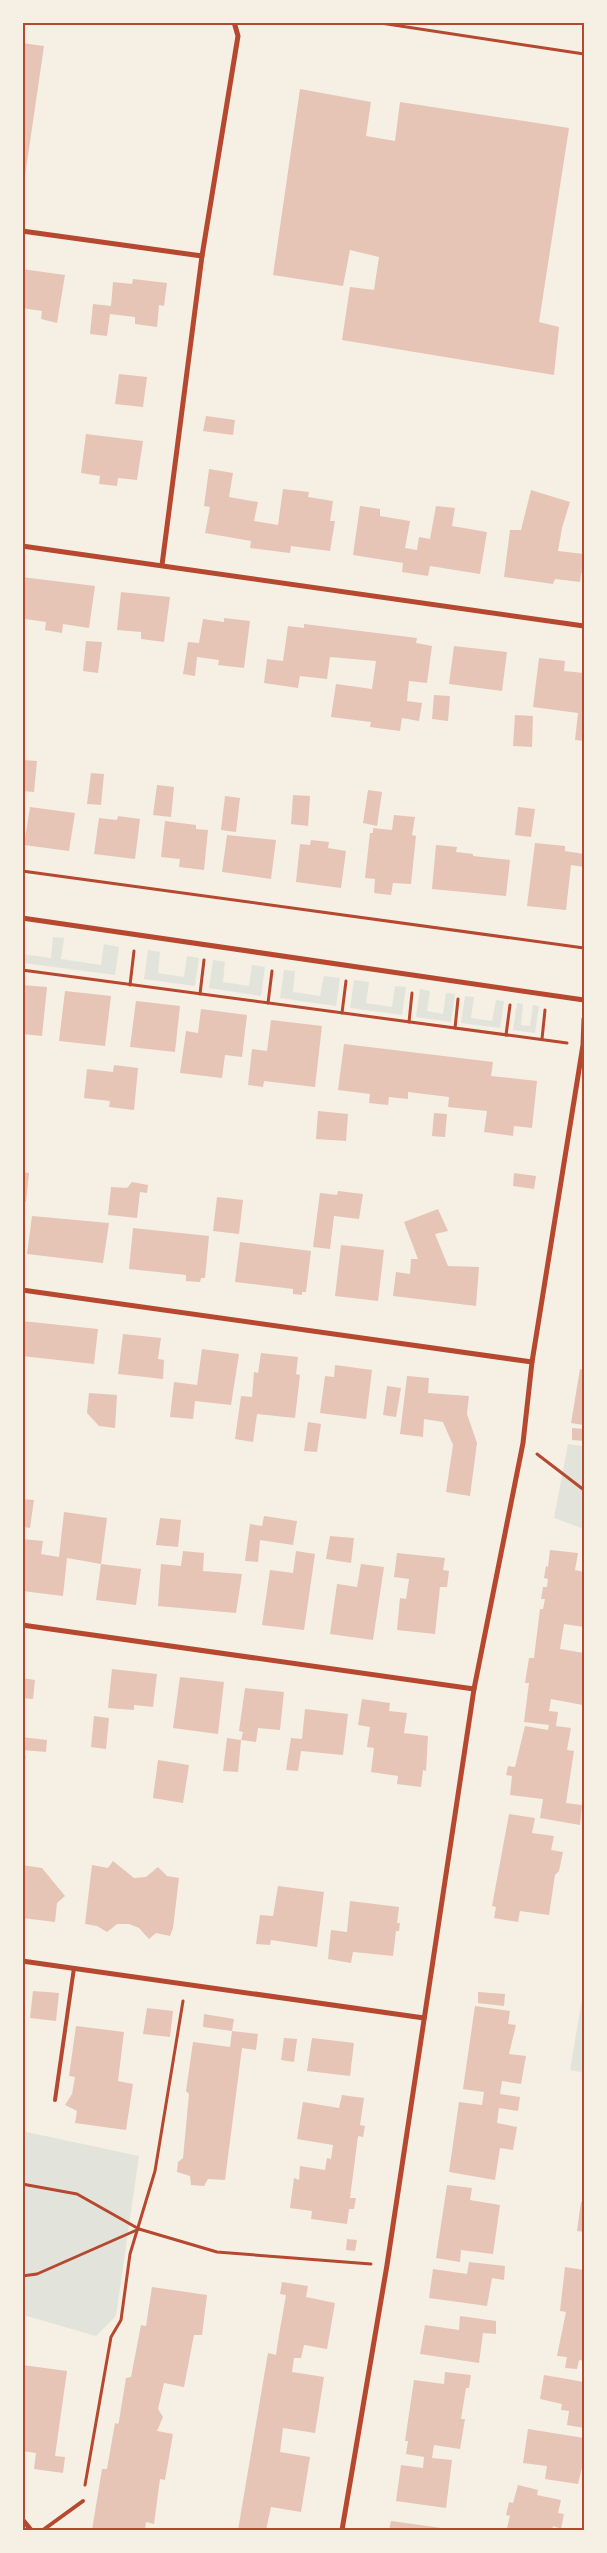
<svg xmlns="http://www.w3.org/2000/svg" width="607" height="2553" font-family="'Archivo Narrow',sans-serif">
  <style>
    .green { fill: #e2e4dc }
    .building { fill: #e6c5b7 }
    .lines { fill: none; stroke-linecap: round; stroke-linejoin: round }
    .path { stroke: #b5482f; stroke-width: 3 }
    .service { stroke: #b5482f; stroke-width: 4 }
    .minor { stroke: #b5482f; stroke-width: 5 }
    .neatline { fill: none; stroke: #b5482f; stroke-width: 2 }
  </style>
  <rect width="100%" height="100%" fill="#f6efe4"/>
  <g class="green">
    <polygon points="53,937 64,938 61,959 101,965 104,944 119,947 115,975 23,963 23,954 51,958"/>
    <polygon points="148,950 160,952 158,973 184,977 187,956 199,958 195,986 144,979"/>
    <polygon points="213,960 225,962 223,982 249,986 252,965 265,967 261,996 209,988"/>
    <polygon points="284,970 295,971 293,992 320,996 324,976 340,978 336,1006 280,998"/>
    <polygon points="354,980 369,982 366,1003 392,1007 395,986 406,987 402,1015 350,1008"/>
    <polygon points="420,989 430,991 427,1011 443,1014 446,993 455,994 451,1022 416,1017"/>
    <polygon points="465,996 474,997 471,1018 492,1021 496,1000 504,1001 500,1028 461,1023"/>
    <polygon points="517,1003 523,1004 521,1025 530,1026 533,1005 539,1006 535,1033 513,1030"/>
    <polygon points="568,1444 584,1446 584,1529 554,1518"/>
    <polygon points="584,1987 584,2073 570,2070"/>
    <polygon points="22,2131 139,2156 116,2316 96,2336 23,2315"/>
  </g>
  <g class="building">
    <polygon points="22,43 44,46 24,183 22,183"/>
    <polygon points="300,89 371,102 366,136 395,141 400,102 569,128 539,322 559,327 554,375 342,340 350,287 374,290 379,257 350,250 343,286 273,275"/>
    <polygon points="22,269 65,275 57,323 41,319 42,311 22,308"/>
    <polygon points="133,279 167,283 164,306 159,305 157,327 135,324 135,317 110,314 107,336 90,334 93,304 111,306 113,282 132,284"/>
    <polygon points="119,374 147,377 143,407 115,404"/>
    <polygon points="206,416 235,420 233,435 203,431"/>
    <polygon points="86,434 143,441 137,480 118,478 117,486 99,484 100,476 81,473"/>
    <polygon points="209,469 233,473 229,497 258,502 254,521 278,525 283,489 309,492 308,497 333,501 330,521 335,521 330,551 291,546 290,553 250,548 251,541 205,533 210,507 204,506"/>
    <polygon points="531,490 570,502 562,528 558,551 584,554 584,573 581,573 580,582 555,579 553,584 504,577 510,530 521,530"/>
    <polygon points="360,506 380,509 380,516 410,521 405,548 417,550 419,537 430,539 436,506 455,508 452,526 487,532 480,574 430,566 428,576 402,572 403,563 353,555"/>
    <polygon points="22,577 95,586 89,628 63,624 62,633 45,630 46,622 25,619 25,623 22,623"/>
    <polygon points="121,592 170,597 164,642 141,639 141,632 117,630"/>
    <polygon points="224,618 250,621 244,668 218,665 219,660 197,657 195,676 183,674 188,642 199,643 203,619 224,622"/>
    <polygon points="304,624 417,638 416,643 432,646 427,683 409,681 407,701 422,703 419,721 402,718 400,731 370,727 371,722 331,717 336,684 372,689 376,661 330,657 327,679 300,676 298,688 264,683 267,659 283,661 288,626 304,628"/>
    <polygon points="86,641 102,642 98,673 83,671"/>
    <polygon points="454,646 507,652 502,691 449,684"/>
    <polygon points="539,658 565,661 564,671 584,673 584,741 575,740 578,713 533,707"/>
    <polygon points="434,695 450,696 448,721 432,719"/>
    <polygon points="515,715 533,716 532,747 513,746"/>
    <polygon points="24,760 37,761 34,792 22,791"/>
    <polygon points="91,773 104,774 101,805 87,804"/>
    <polygon points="157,785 174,787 171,817 153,815"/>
    <polygon points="368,790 382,792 377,826 363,823"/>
    <polygon points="293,795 310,796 308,826 291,824"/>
    <polygon points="225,796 240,798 236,832 221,830"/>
    <polygon points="30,807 75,813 69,851 24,845"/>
    <polygon points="518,807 535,809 531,837 515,835"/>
    <polygon points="394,815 415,817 412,835 416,836 411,884 393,883 391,895 374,893 375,879 365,878 370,833 373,833 373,828 392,830"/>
    <polygon points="118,816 140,819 135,859 94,854 99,818 117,820"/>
    <polygon points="165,821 196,825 196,829 208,830 204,870 179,867 180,859 161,857"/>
    <polygon points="227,835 276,840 271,879 222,872"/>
    <polygon points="311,840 329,842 328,848 346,851 341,888 296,882 300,844 310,845"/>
    <polygon points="535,843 565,846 565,851 584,854 584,867 571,865 566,910 527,906"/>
    <polygon points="436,845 457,847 456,852 473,854 473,856 510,860 506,896 432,889"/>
    <polygon points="22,985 47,987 42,1036 22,1034"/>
    <polygon points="65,991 111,996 105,1046 59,1041"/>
    <polygon points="136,1001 180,1006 175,1052 130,1047"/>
    <polygon points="201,1009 247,1015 242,1057 225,1055 222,1078 180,1073 186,1031 198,1033"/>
    <polygon points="271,1020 322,1026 315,1087 264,1081 263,1087 248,1085 252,1049 267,1051"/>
    <polygon points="344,1044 493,1062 491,1076 537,1081 532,1128 514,1126 513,1136 484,1132 487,1111 448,1107 449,1097 408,1092 408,1099 389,1097 388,1105 369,1103 370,1094 338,1090"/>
    <polygon points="114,1065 138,1068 134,1110 109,1107 110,1101 84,1098 87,1069 113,1072"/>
    <polygon points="318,1111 348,1114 346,1141 316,1139"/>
    <polygon points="434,1113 447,1114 445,1137 432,1136"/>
    <polygon points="22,1172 29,1173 26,1202 22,1202"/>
    <polygon points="514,1173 536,1176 534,1189 513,1186"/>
    <polygon points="132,1182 148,1185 147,1193 140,1192 137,1218 108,1215 111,1187 127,1188"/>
    <polygon points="338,1191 363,1194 359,1219 334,1216 330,1249 313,1247 320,1193 337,1195"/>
    <polygon points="217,1197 243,1200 239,1234 213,1231"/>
    <polygon points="438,1209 448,1231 435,1234 448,1266 479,1267 476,1306 393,1296 396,1272 410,1274 411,1259 418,1259 404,1222"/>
    <polygon points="32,1216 109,1223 103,1263 27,1254"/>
    <polygon points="133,1228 209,1236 205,1278 201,1278 200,1282 186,1281 186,1275 129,1269"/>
    <polygon points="240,1242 311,1251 306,1292 302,1292 302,1295 293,1294 293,1289 235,1282"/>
    <polygon points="341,1245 384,1250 378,1301 335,1296"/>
    <polygon points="22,1321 98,1329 94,1364 22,1356"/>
    <polygon points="123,1334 161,1338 158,1359 164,1360 163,1379 118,1374"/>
    <polygon points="202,1349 239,1354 231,1405 195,1401 193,1419 170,1417 174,1382 197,1385"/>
    <polygon points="261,1353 298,1357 296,1374 300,1375 295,1418 257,1414 253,1442 235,1439 241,1396 252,1397 254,1372 258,1373"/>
    <polygon points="335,1365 372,1370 366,1419 320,1413 325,1376 334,1377"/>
    <polygon points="580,1369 584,1370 584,1425 571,1423"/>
    <polygon points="407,1376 429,1378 428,1393 469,1396 467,1414 477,1443 470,1496 446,1492 453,1445 443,1422 424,1419 423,1437 400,1434"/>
    <polygon points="387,1386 401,1388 396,1417 383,1415"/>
    <polygon points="89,1393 117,1395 115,1428 99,1426 87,1413"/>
    <polygon points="308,1422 321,1424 317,1452 304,1451"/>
    <polygon points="572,1428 584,1429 584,1441 572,1440"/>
    <polygon points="22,1499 34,1500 30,1528 22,1527"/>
    <polygon points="64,1512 107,1518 101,1564 67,1558 63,1596 22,1591 22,1539 43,1541 41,1554 59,1557"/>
    <polygon points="264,1516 297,1521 293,1545 260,1540 258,1562 245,1561 250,1524 262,1526"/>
    <polygon points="160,1518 181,1520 178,1547 156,1545"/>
    <polygon points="330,1536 354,1538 351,1563 326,1559"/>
    <polygon points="550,1550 578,1553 575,1570 584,1572 584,1627 564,1624 560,1649 584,1653 583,1705 551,1699 549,1711 558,1712 556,1726 571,1728 567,1750 574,1751 566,1803 582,1805 580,1825 540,1818 543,1799 510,1795 512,1776 506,1775 508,1766 515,1767 525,1726 548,1730 549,1725 524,1722 529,1683 525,1683 529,1658 534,1658 540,1609 543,1609 545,1599 541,1599 543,1587 547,1587 548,1579 544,1578 546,1566 548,1567"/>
    <polygon points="183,1551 204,1553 203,1571 242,1574 236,1613 158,1606 161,1564 181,1566"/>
    <polygon points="296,1551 315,1554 304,1630 262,1625 270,1570 293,1573"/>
    <polygon points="397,1553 445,1558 443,1570 449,1571 447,1587 440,1587 435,1634 397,1630 400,1598 406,1599 409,1579 394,1577"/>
    <polygon points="101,1564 141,1569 136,1605 96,1600"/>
    <polygon points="361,1564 384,1567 373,1640 330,1634 337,1584 357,1587"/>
    <polygon points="112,1669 157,1674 153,1707 134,1705 134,1710 108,1708"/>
    <polygon points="180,1677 224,1682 218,1734 173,1728"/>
    <polygon points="22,1678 35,1680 33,1699 22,1698"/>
    <polygon points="245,1688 284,1692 280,1730 258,1728 256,1742 241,1740 243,1732 239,1731"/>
    <polygon points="362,1699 390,1703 389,1711 407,1713 404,1733 428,1736 426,1771 423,1770 421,1787 397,1784 398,1776 371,1772 374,1748 367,1747 370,1727 358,1725"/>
    <polygon points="305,1709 348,1714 343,1755 301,1751 298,1771 286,1770 291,1738 302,1739"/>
    <polygon points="94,1716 109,1718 106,1749 91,1747"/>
    <polygon points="22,1737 47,1740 46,1752 22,1750"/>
    <polygon points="227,1738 241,1740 238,1772 223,1771"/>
    <polygon points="22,1756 26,1756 22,1777"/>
    <polygon points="158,1760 189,1765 183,1803 153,1798"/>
    <polygon points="509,1814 535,1818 532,1833 554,1836 551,1850 563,1852 559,1871 555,1875 549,1915 520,1911 518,1922 494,1918 496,1907 492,1906"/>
    <polygon points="113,1861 134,1878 146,1877 158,1867 167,1876 179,1878 173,1928 170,1936 156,1933 149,1939 139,1928 129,1924 117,1924 107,1932 97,1926 85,1924 92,1865 108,1868"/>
    <polygon points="22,1865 42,1868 65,1896 57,1903 55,1922 22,1918"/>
    <polygon points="278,1886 324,1892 317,1947 271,1940 270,1945 256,1944 260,1915 273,1916"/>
    <polygon points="350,1901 399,1907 397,1923 400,1923 399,1931 396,1931 393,1956 353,1952 351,1963 328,1959 331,1930 347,1932"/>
    <polygon points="33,1991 59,1993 56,2021 30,2018"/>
    <polygon points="478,1992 505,1994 504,2006 478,2003"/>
    <polygon points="475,2006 510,2011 508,2024 516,2025 509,2054 526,2056 521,2084 502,2081 500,2094 520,2097 518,2111 499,2108 497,2123 517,2127 513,2150 500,2148 495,2180 449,2172 459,2102 482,2105 484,2092 463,2089"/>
    <polygon points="147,2008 173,2011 170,2037 143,2034"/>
    <polygon points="204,2014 234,2019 232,2031 203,2027"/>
    <polygon points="76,2026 124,2032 118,2081 133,2084 126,2130 75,2123 77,2111 65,2105 72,2094 75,2077 69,2076"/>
    <polygon points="232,2031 258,2034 256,2050 242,2048 225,2180 208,2179 204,2186 191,2185 190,2176 177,2172 178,2162 183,2158 189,2094 186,2091 193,2042 230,2047"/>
    <polygon points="284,2038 297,2039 294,2062 281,2060"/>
    <polygon points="312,2038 354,2043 350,2076 307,2071"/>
    <polygon points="342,2095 364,2098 360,2125 365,2126 363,2137 358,2136 350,2198 356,2198 354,2209 349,2209 347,2224 311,2219 312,2211 290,2208 294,2178 299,2180 300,2166 325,2170 327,2158 331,2159 333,2145 297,2139 303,2102 339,2108"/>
    <polygon points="447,2185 472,2188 470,2200 500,2205 493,2254 461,2250 460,2262 436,2258"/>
    <polygon points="581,2202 584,2202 584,2232 577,2231"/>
    <polygon points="347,2239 357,2240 355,2251 346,2250"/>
    <polygon points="469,2262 505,2266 504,2280 492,2278 487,2306 429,2298 433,2269 467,2274"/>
    <polygon points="565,2267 584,2270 584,2361 579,2360 577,2369 565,2368 567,2357 557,2356 566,2312 560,2311"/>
    <polygon points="282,2282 308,2286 306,2297 335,2303 327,2349 304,2345 301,2358 294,2358 292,2372 324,2377 315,2433 283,2428 280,2452 310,2457 301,2512 271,2507 266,2530 238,2530 268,2353 276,2355 278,2341 286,2295 280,2294"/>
    <polygon points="152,2287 207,2295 202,2335 194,2335 184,2387 164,2383 158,2409 163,2417 157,2431 173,2434 165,2480 160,2479 154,2524 146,2522 145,2530 92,2530 102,2469 107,2469 115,2423 118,2424 119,2421 126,2378 131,2377 141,2325 146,2326"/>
    <polygon points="460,2316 496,2321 496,2334 483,2333 479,2363 420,2354 425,2325 459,2330"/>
    <polygon points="22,2365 67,2371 55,2456 65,2457 63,2473 34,2469 36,2453 22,2451"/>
    <polygon points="445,2372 471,2375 469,2388 466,2388 461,2419 465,2419 460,2449 434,2445 432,2458 452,2460 446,2508 396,2501 401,2465 423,2468 424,2457 406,2454 408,2441 405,2441 414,2380 444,2384"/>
    <polygon points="544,2375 584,2382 584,2428 567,2425 569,2411 561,2410 562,2404 540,2399"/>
    <polygon points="528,2429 584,2438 584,2459 578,2484 545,2479 547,2466 523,2463"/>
    <polygon points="518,2485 538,2490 537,2495 561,2500 558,2513 564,2514 561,2529 553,2526 552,2530 513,2530 507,2528 510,2516 506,2515 509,2502 513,2503"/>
    <polygon points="391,2521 449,2529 449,2530 389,2530"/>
  </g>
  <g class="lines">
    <g class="path">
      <polyline points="374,22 584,54"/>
      <polyline points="22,871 584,948"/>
      <polyline points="22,970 567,1043"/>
      <polyline points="130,985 134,951"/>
      <polyline points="200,994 204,960"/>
      <polyline points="268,1003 272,971"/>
      <polyline points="342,1013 346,981"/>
      <polyline points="409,1022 412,993"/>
      <polyline points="455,1028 458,999"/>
      <polyline points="506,1035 510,1005"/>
      <polyline points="542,1039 545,1010"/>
      <polyline points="537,1454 584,1490"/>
      <polyline points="22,2184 77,2194 139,2229 37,2274 22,2276"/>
      <polyline points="139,2229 217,2252 371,2264"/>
      <polyline points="85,2485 111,2337 121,2320 130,2254 155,2171 183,2001"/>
    </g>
    <g class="service">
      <polyline points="55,2100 74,1968"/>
      <polyline points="43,2530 83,2501"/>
    </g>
    <g class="minor">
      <polyline points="22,231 202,256"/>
      <polyline points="22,546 584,626"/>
      <polyline points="162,565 202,256 238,36 234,22"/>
      <polyline points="22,918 584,1000"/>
      <polyline points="22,1290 532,1362"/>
      <polyline points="22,1625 474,1689"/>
      <polyline points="22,1961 424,2018"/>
      <polyline points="22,2519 31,2530"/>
      <polyline points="342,2530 387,2265 474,1689 523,1443 532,1362 583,1045 584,1019"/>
    </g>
  </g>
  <rect width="607" height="2553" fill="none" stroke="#f6efe4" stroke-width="48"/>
  <rect x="24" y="24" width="559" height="2505" class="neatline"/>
</svg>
